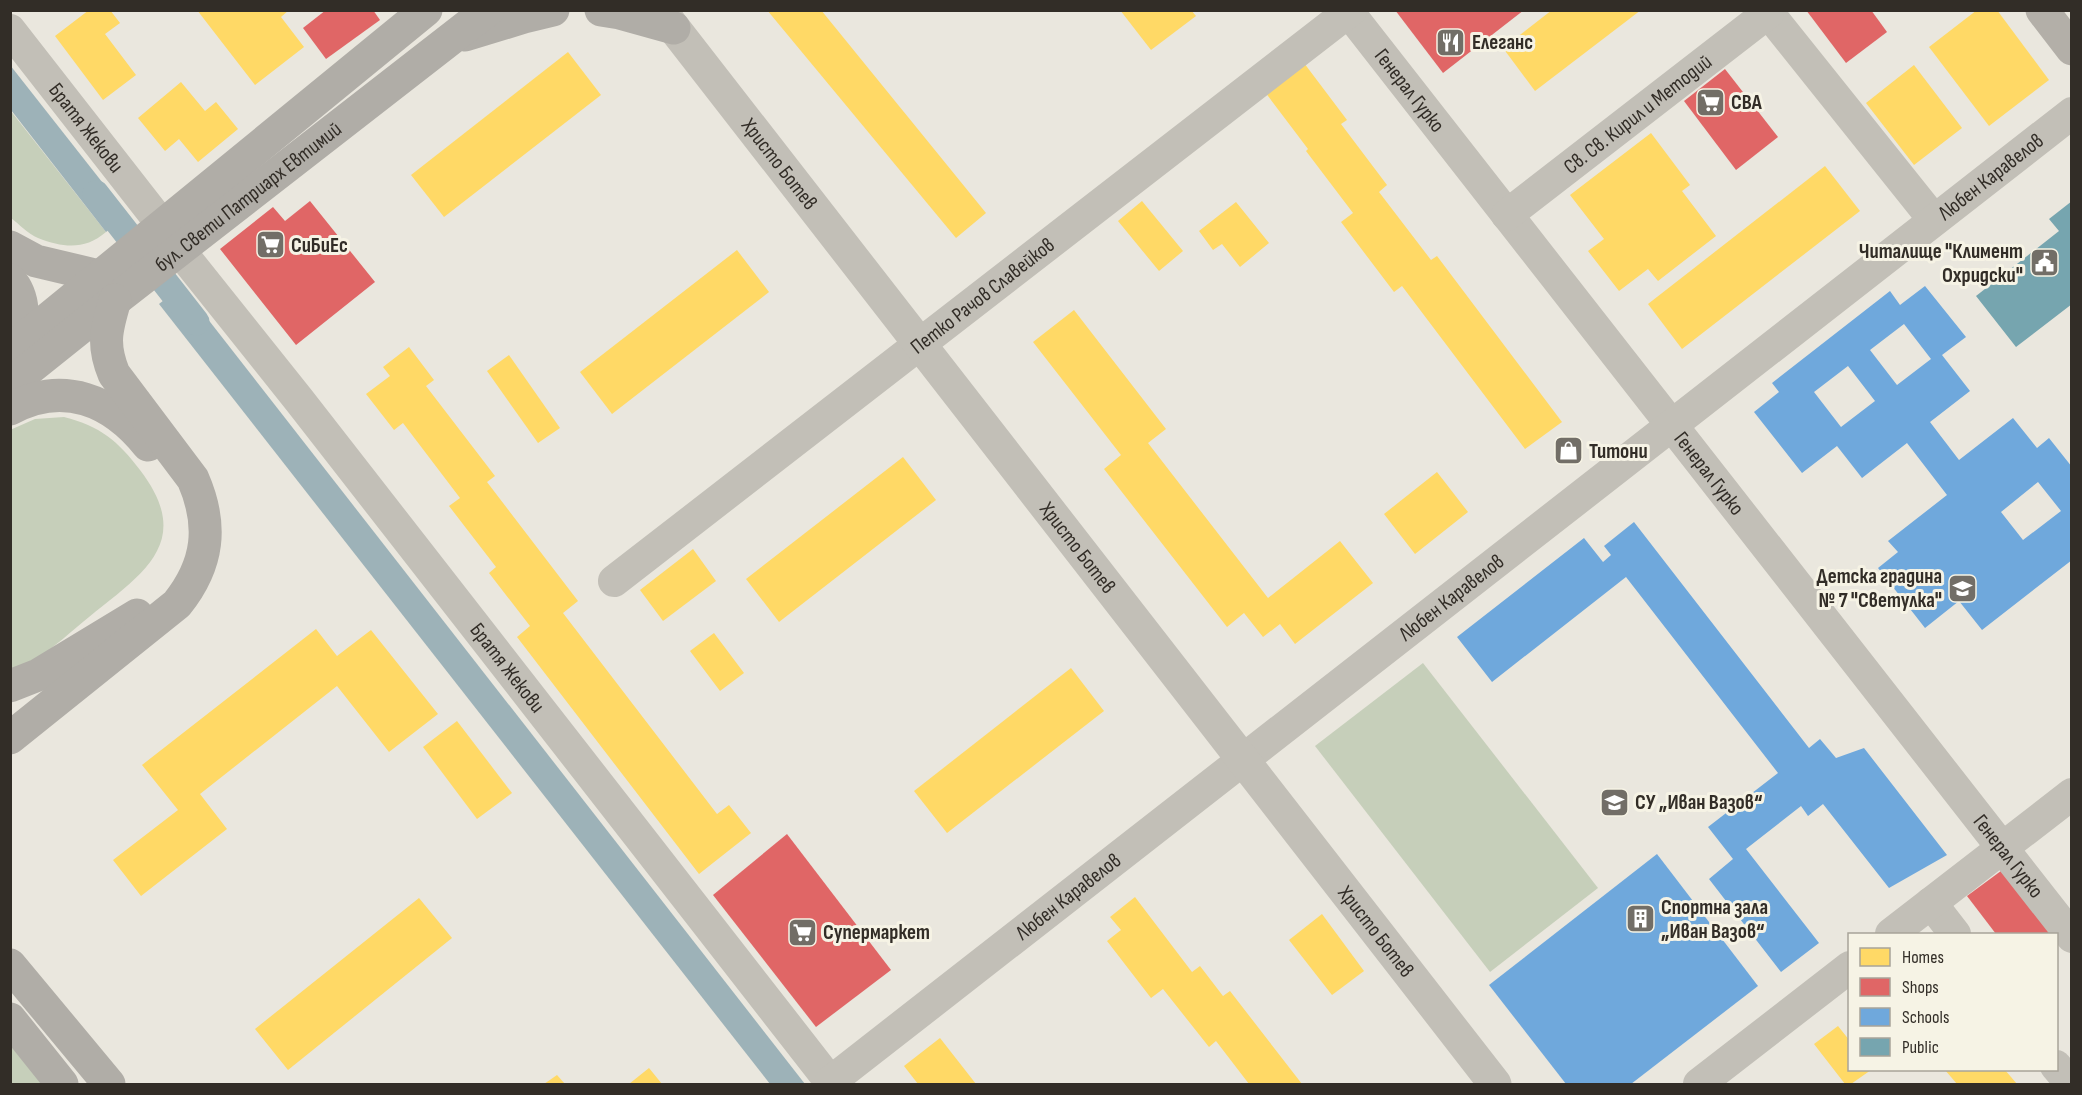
<svg xmlns="http://www.w3.org/2000/svg" width="2082" height="1095" font-family="'Sofia Sans Condensed',sans-serif">
  <style>
    .green { fill: #c6cfba }
    .water { fill: #9db2b8 }
    .homes { fill: #ffd966 }
    .shops { fill: #e06666 }
    .schools { fill: #6fa8dc; fill-rule: evenodd }
    .public { fill: #76a5af }
    .lines { fill: none; stroke-linecap: round; stroke-linejoin: round }
    .canal { stroke: #9db2b8; stroke-width: 27 }
    .minor { stroke: #c2bfb7; stroke-width: 32 }
    .tertiary { stroke: #c2bfb7; stroke-width: 33 }
    .secondary { stroke: #b3afa8; stroke-width: 33 }
    .primary { stroke: #b0ada7; stroke-width: 33 }
    .labels { text-anchor: middle; stroke-width: 6; stroke-linejoin: round; paint-order: stroke }
    .poi-label { font-size: 21px; font-weight: bold; fill: #322d27; stroke: #f6f3e5; text-anchor: start }
    .street-label { font-size: 21px; fill: #322d27; stroke: #f6f3e5 }
  </style>
  <rect width="100%" height="100%" fill="#eae7de"/>
  <g class="green">
    <path d="M10,110L106,232C85,250 64,248 38,238C28,234 19,224 11,218Z"/>
    <path d="M64,417C100,426 118,441 140,470C195,542 143,573 89,617C72,631 54,647 36,660C28,665 19,667 10,671V430L35,419Z"/>
    <polygon points="1423,663 1598,888 1490,972 1315,746"/>
    <polygon points="10,1045 42,1084 11,1084"/>
  </g>
  <g class="water">
    <polygon points="10,65 128,215 106,232 11,110"/>
    <polygon points="182,286 805,1084 770,1084 159,304"/>
  </g>
  <g class="homes">
    <polygon points="89,10 110,10 120,23 105,34 136,75 103,100 55,36"/>
    <polygon points="197,10 289,10 281,17 304,47 255,85"/>
    <polygon points="767,10 821,10 986,213 956,238"/>
    <polygon points="1120,10 1191,10 1196,16 1151,50"/>
    <polygon points="1552,10 1641,10 1535,91 1503,48"/>
    <polygon points="1977,10 1997,10 2049,80 1989,126 1929,47"/>
    <polygon points="568,52 601,95 444,217 411,175"/>
    <polygon points="1304,63 1347,120 1341,124 1387,185 1379,192 1431,260 1437,256 1562,422 1525,449 1402,286 1394,292 1341,222 1353,213 1306,151 1308,149 1265,92"/>
    <polygon points="1914,65 1962,128 1914,165 1866,103"/>
    <polygon points="181,82 205,111 216,102 238,129 198,162 179,139 165,151 138,118"/>
    <polygon points="1651,133 1690,185 1682,191 1716,236 1658,281 1648,269 1619,291 1588,251 1604,239 1570,195"/>
    <polygon points="1825,166 1860,211 1682,349 1648,304"/>
    <polygon points="1142,201 1183,251 1159,271 1118,221"/>
    <polygon points="1236,202 1269,243 1240,267 1222,244 1213,250 1199,231"/>
    <polygon points="737,250 769,292 612,414 580,372"/>
    <polygon points="1074,310 1166,429 1148,443 1268,598 1340,541 1373,583 1295,644 1280,624 1263,637 1244,613 1227,627 1104,469 1121,455 1033,342"/>
    <polygon points="409,347 434,380 426,386 495,476 487,482 578,601 563,613 717,814 729,805 751,833 699,874 517,637 530,626 489,573 496,567 449,506 460,498 403,423 394,430 366,394 390,376 383,367"/>
    <polygon points="509,355 560,428 538,443 487,371"/>
    <polygon points="903,457 936,500 779,622 746,579"/>
    <polygon points="1437,472 1468,512 1415,554 1384,514"/>
    <polygon points="693,549 716,581 663,621 640,590"/>
    <polygon points="316,629 337,656 371,630 438,714 389,752 337,686 200,794 227,829 141,896 113,860 178,810 142,765"/>
    <polygon points="714,633 744,673 720,691 690,651"/>
    <polygon points="1071,668 1104,711 947,833 914,791"/>
    <polygon points="457,721 512,793 477,819 423,747"/>
    <polygon points="1135,897 1192,972 1200,966 1223,996 1230,991 1302,1084 1249,1084 1216,1041 1209,1047 1163,989 1151,998 1107,941 1121,930 1110,917"/>
    <polygon points="419,898 452,938 288,1070 255,1029"/>
    <polygon points="1322,914 1364,971 1332,995 1289,940"/>
    <polygon points="1838,1026 1850,1041 1850,1070 1871,1070 1851,1084 1845,1084 1814,1044"/>
    <polygon points="940,1038 976,1084 918,1084 904,1066"/>
    <polygon points="649,1068 662,1084 629,1084"/>
    <polygon points="1945,1070 2005,1070 2017,1084 1957,1084"/>
    <polygon points="557,1075 565,1084 544,1084"/>
  </g>
  <g class="shops">
    <polygon points="326,10 373,10 380,20 326,59 303,28"/>
    <polygon points="1395,10 1524,10 1443,73"/>
    <polygon points="1806,10 1871,10 1887,32 1846,63"/>
    <polygon points="1725,69 1778,137 1736,170 1684,101"/>
    <polygon points="310,201 375,282 296,345 220,249 273,207 285,221"/>
    <polygon points="787,834 891,970 816,1027 713,895"/>
    <polygon points="2005,868 2056,934 1996,934 1967,896"/>
  </g>
  <g class="schools">
    <path d="M1925,286L1966,337L1942,355L1970,391L1930,422L1959,460L2013,418L2037,448L2049,438L2072,467V560L1982,630L1959,601L1925,628L1878,568L1898,552L1888,541L1947,495L1907,443L1862,478L1837,446L1802,473L1754,412L1779,392L1772,383L1890,291L1900,305ZM1904,324L1931,359L1897,385L1870,350ZM1848,366L1875,401L1841,427L1814,392ZM2038,482L2061,511L2023,540L2001,512Z"/>
    <polygon points="1634,522 1809,748 1820,739 1836,758 1864,748 1947,855 1889,888 1823,804 1808,816 1801,806 1746,849 1819,943 1781,972 1709,879 1733,859 1708,827 1778,773 1626,577 1492,682 1457,637 1584,538 1603,562 1611,555 1604,546"/>
    <polygon points="1657,854 1758,986 1631,1084 1566,1084 1489,985"/>
  </g>
  <polygon class="public" points="2072,201 2072,304 2016,347 1976,296 2059,231 2049,219"/>
  <g class="lines">
    <polyline class="canal" points="96,194 196,322"/>
    <g class="minor">
      <path id="s1" d="M1347,10L2072,937"/>
      <polyline points="1766,10 1934,220"/>
      <path id="s2" d="M10,30L163,226"/>
      <path id="s3" d="M1507,215L1768,13"/>
      <path id="s4" d="M180,251L299,400L832,1084"/>
      <path id="s5" d="M614,581L1351,10"/>
      <polyline points="1931,903 1955,934"/>
      <polyline points="1891,934 2072,794"/>
      <polyline points="2056,1066 2071,1084"/>
      <path id="s6" d="M830,1082L2072,113"/>
      <polyline points="1699,1084 1850,967"/>
    </g>
    <path class="tertiary" id="s7" d="M660,10L1495,1084"/>
    <polyline class="secondary" points="2042,10 2072,49"/>
    <g class="primary">
      <polyline points="601,10 620,13 674,28"/>
      <polyline points="465,35 524,17 553,10"/>
      <polyline points="10,247 36,261 99,276"/>
      <path d="M10,280C26,298 23,321 19,343"/>
      <polyline points="10,350 426,10"/>
      <path id="s8" d="M10,384L115,300L488,10"/>
      <path d="M10,409C63,380 112,400 148,445"/>
      <polyline points="10,686 38,675 137,615"/>
      <path d="M10,738L177,604C209,564 213,525 193,479L114,374C102,345 106,330 115,300"/>
      <polyline points="10,965 109,1084"/>
      <polyline points="10,1019 62,1084"/>
    </g>
  </g>
  <defs>
    <symbol id="restaurant-square" viewBox="-11 -11 22 22"><rect x="-9" y="-9" width="18" height="18" rx="4" fill="#726e67" stroke="#f6f3e5"/><path d="M-5-6h1v4h1v-4h1v4h1v-4h1v5L-1.5 .5V6h-2V.5L-5-1ZM5-6V6H3V1.5H1.5Q1.5-4 5-6Z" fill="#fff"/></symbol>
    <symbol id="supermarket-square" viewBox="-11 -11 22 22"><rect x="-9" y="-9" width="18" height="18" rx="4" fill="#726e67" stroke="#f6f3e5"/><path d="M-6-5.5h2.5l.6 2H6L4.5 2H-2.5L-4.4-4H-6ZM-1.5 3.2a1.3 1.3 0 1 0 .1 0ZM3 3.2a1.3 1.3 0 1 0 .1 0Z" fill="#fff"/></symbol>
    <symbol id="civic-square" viewBox="-11 -11 22 22"><rect x="-9" y="-9" width="18" height="18" rx="4" fill="#726e67" stroke="#f6f3e5"/><path d="M-.6-6.5H3V-4.5H.6V-3L4-1V1h2V6H-6V1h2V-1L-.6-3ZM-1.2 2.5V6h2.4V2.5Z" fill="#fff"/></symbol>
    <symbol id="shop-square" viewBox="-11 -11 22 22"><rect x="-9" y="-9" width="18" height="18" rx="4" fill="#726e67" stroke="#f6f3e5"/><path d="M-5-2.5h2.3a2.7 3.5 0 0 1 5.4 0H5L5.5 6h-11ZM-1.5-2.5h3a1.5 2.3 0 0 0-3 0Z" fill="#fff"/></symbol>
    <symbol id="school-square" viewBox="-11 -11 22 22"><rect x="-9" y="-9" width="18" height="18" rx="4" fill="#726e67" stroke="#f6f3e5"/><path d="M0-5L7-2L0 1L-7-2ZM-4 1L0 2.5L4 1V4Q0 6-4 4Z" fill="#fff"/></symbol>
    <symbol id="building-square" viewBox="-11 -11 22 22"><rect x="-9" y="-9" width="18" height="18" rx="4" fill="#726e67" stroke="#f6f3e5"/><path d="M-4-6H4V6H1V3H-1V6H-4ZM-2.5-4.3h1.7v1.8h-1.7ZM.8-4.3h1.7v1.8H.8ZM-2.5-1h1.7V.8h-1.7ZM.8-1h1.7V.8H.8Z" fill="#fff"/></symbol>
  </defs>
  <g fill-rule="evenodd">
    <use href="#restaurant-square" x="1434" y="26" width="33" height="33"/>
    <use href="#supermarket-square" x="1694" y="86" width="33" height="33"/>
    <use href="#supermarket-square" x="254" y="228" width="33" height="33"/>
    <use href="#civic-square" x="2028" y="246" width="33" height="33"/>
    <use href="#shop-square" x="1552" y="434" width="33" height="33"/>
    <use href="#school-square" x="1946" y="572" width="33" height="33"/>
    <use href="#school-square" x="1598" y="786" width="33" height="33"/>
    <use href="#building-square" x="1624" y="902" width="33" height="33"/>
    <use href="#supermarket-square" x="786" y="916" width="33" height="33"/>
  </g>
  <g class="labels">
    <g class="poi-label">
      <text x="1472" y="49">Елеганс</text>
      <text x="1731" y="109">CBA</text>
      <text x="291" y="252">СиБиЕс</text>
      <text x="2023" y="258" text-anchor="end">Читалище "Климент<tspan x="2023" dy="24">Охридски"</tspan></text>
      <text x="1589" y="458">Титони</text>
      <text x="1942" y="583" text-anchor="end">Детска градина<tspan x="1942" dy="24">№ 7 "Светулка"</tspan></text>
      <text x="1635" y="809">СУ „Иван Вазов“</text>
      <text x="1661" y="914">Спортна зала<tspan x="1661" dy="24">„Иван Вазов“</tspan></text>
      <text x="823" y="939">Супермаркет</text>
    </g>
    <g class="street-label">
      <text dy="7" stroke="none"><textPath href="#s1" startOffset="102">Генерал Гурко</textPath></text>
      <text dy="7" stroke="none"><textPath href="#s3" startOffset="165">Св. Св. Кирил и Методий</textPath></text>
      <text dy="7" stroke="none"><textPath href="#s2" startOffset="124">Братя Жекови</textPath></text>
      <text dy="7" stroke="none"><textPath href="#s7" startOffset="195">Христо Ботев</textPath></text>
      <text dy="7" stroke="none"><textPath href="#s6" startOffset="1472">Любен Каравелов</textPath></text>
      <text dy="7" stroke="none"><textPath href="#s8" startOffset="303">бул. Свети Патриарх Евтимий</textPath></text>
      <text dy="7" stroke="none"><textPath href="#s5" startOffset="466">Петко Рачов Славейков</textPath></text>
      <text dy="7" stroke="none"><textPath href="#s1" startOffset="588">Генерал Гурко</textPath></text>
      <text dy="7" stroke="none"><textPath href="#s7" startOffset="681">Христо Ботев</textPath></text>
      <text dy="7" stroke="none"><textPath href="#s6" startOffset="788">Любен Каравелов</textPath></text>
      <text dy="7" stroke="none"><textPath href="#s4" startOffset="530">Братя Жекови</textPath></text>
      <text dy="7" stroke="none"><textPath href="#s1" startOffset="1074">Генерал Гурко</textPath></text>
      <text dy="7" stroke="none"><textPath href="#s6" startOffset="302">Любен Каравелов</textPath></text>
      <text dy="7" stroke="none"><textPath href="#s7" startOffset="1167">Христо Ботев</textPath></text>
    </g>
  </g>
  <rect width="2082" height="1095" fill="none" stroke="#322d27" stroke-width="24"/>
  <rect x="1848" y="933" width="210" height="138" fill="#f6f3e5" stroke="#a8a499" stroke-width="1.5"/>
  <rect x="1860" y="948" width="30" height="18" fill="#ffd966" stroke="#a8a499" stroke-width="1.5"/>
  <text x="1902" y="963" font-size="18" fill="#322d27">Homes</text>
  <rect x="1860" y="978" width="30" height="18" fill="#e06666" stroke="#a8a499" stroke-width="1.5"/>
  <text x="1902" y="993" font-size="18" fill="#322d27">Shops</text>
  <rect x="1860" y="1008" width="30" height="18" fill="#6fa8dc" stroke="#a8a499" stroke-width="1.5"/>
  <text x="1902" y="1023" font-size="18" fill="#322d27">Schools</text>
  <rect x="1860" y="1038" width="30" height="18" fill="#76a5af" stroke="#a8a499" stroke-width="1.5"/>
  <text x="1902" y="1053" font-size="18" fill="#322d27">Public</text>
</svg>
